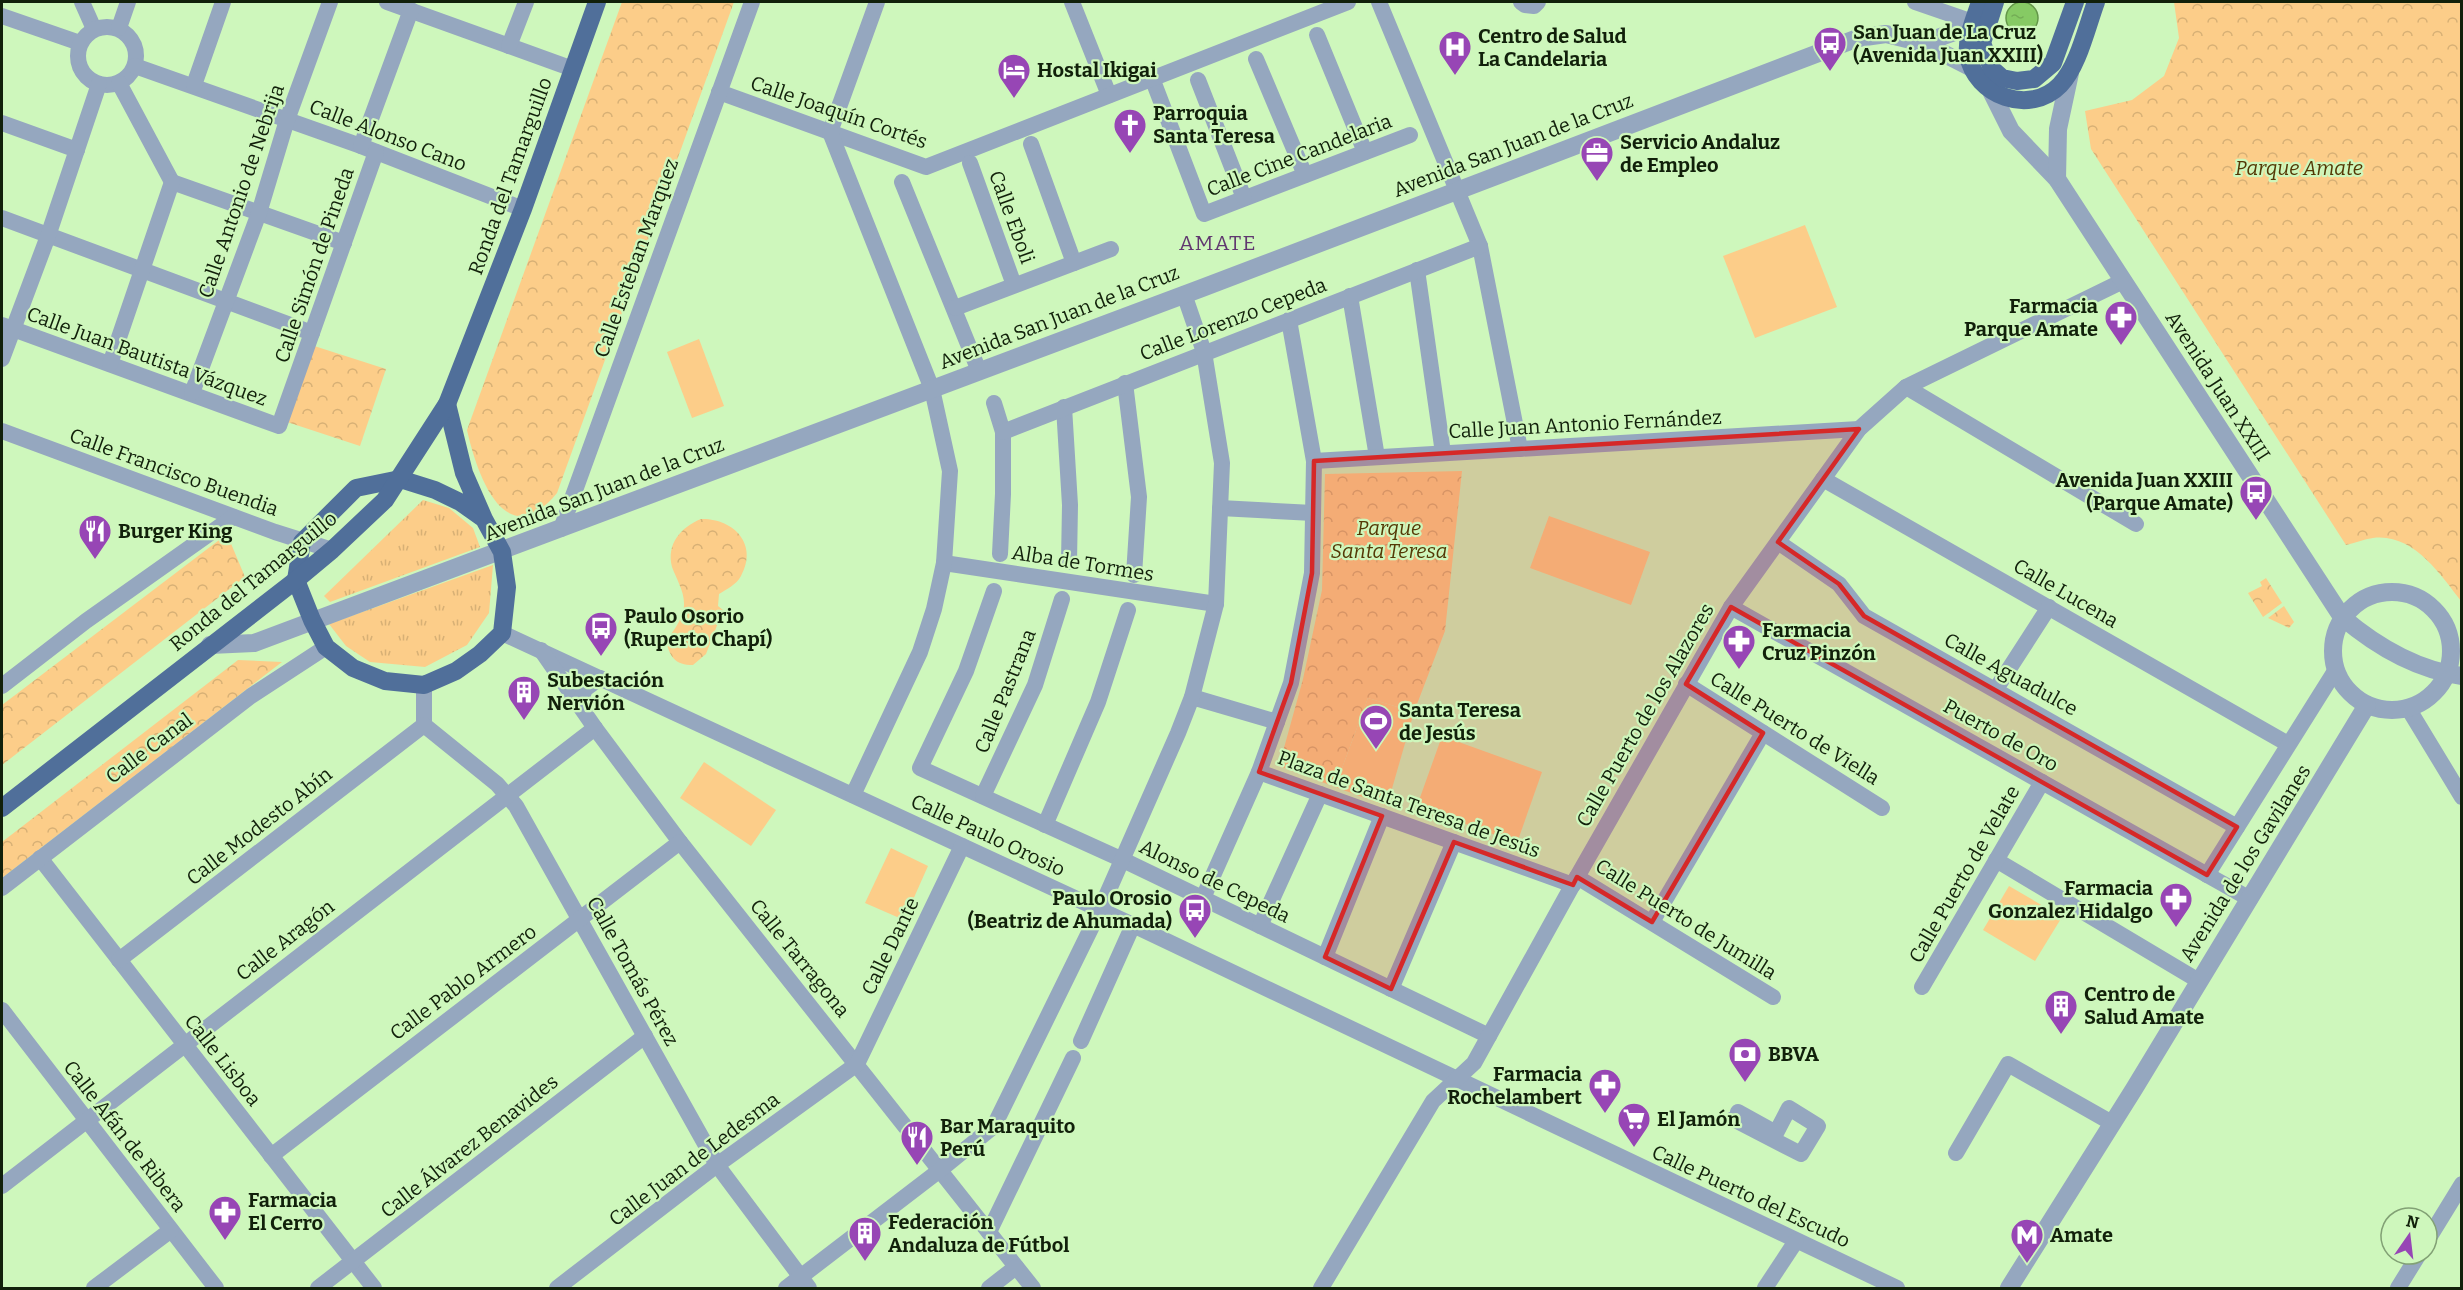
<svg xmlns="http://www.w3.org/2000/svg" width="2463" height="1290" font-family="Bitter,serif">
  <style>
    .grass { fill: url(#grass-tufts) }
    .park { fill: url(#park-crowns) }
    .pitch { fill: #fccd89 }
    .water { fill: url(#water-ripples); stroke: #639749; stroke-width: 1.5 }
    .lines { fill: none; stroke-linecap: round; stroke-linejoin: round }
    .minor { stroke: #95a7bf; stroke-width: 16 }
    .tertiary { stroke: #95a7bf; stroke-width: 18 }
    .primary { stroke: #506f9a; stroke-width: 18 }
    .marked { fill: #d62828; fill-opacity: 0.2; stroke: #d62828; stroke-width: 4.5; stroke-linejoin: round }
    .labels { text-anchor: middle; stroke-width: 4.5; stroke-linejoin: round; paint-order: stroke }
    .poi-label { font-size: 20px; font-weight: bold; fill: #11200a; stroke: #cef7bc; text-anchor: start }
    .street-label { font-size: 20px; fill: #11200a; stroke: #cef7bc }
    .park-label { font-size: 20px; font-style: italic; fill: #543805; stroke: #cef7bc }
    .neighbourhood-label { font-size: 21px; letter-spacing: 1.5px; fill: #60386f; stroke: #cef7bc }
  </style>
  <defs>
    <pattern id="grass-tufts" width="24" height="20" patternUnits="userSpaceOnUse" patternTransform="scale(1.5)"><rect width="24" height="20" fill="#fccd89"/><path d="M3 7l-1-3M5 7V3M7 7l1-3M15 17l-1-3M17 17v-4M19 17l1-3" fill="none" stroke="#d7b075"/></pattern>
    <pattern id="park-crowns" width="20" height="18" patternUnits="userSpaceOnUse" patternTransform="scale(1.5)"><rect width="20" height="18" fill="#fccd89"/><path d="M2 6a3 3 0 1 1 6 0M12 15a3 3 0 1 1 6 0" fill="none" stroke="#d7b075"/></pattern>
    <pattern id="water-ripples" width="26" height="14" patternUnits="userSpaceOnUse" patternTransform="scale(1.5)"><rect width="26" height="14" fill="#86ca64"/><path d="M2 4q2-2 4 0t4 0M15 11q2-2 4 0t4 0" fill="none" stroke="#73ad55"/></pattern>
  </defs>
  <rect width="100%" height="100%" fill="#cef7bc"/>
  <g class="grass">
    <polygon points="423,500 449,508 473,528 480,547 330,602 324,596"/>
    <polygon points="493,565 489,613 467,645 425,667 370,662 346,646 329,624"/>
  </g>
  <g class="park">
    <path d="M622,2H734L557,493C505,556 477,475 467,430Z"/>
    <path d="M2174,2H2461V601C2440,574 2413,533 2373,538C2364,539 2355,543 2346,545L2091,149L2085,111L2132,100L2164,76L2179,38Z"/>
    <polygon points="308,344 386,369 360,446 281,420"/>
    <polygon points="1462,471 1445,631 1414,712 1368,698 1335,787 1279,766 1303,679 1322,590 1325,474"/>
    <path d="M701,519C733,518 759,544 741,576C736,585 727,589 719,594L718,606L723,610L706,654L693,665C675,665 670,657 666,641C673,632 685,616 684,603C684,591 676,578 672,567C666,544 681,527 701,519Z"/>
    <polygon points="227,534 245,577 2,765 2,705"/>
    <polygon points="2266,578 2282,603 2263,617 2248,593 2262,586 2260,582"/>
    <polygon points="2284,606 2294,622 2289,628 2268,618"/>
    <polygon points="238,660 282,662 2,878 2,842"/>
  </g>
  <g class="pitch">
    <polygon points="1805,225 1837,307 1755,338 1723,256"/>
    <polygon points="699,339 724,406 692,418 667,352"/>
    <polygon points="1549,516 1650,552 1631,605 1530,568"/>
    <polygon points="1368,698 1414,712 1387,806 1335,787"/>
    <polygon points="1442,736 1542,772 1517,843 1417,806"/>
    <polygon points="704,762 776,810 751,846 680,798"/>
    <polygon points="891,848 928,866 904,920 865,903"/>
    <polygon points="2009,886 2062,917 2035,961 1983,930"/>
  </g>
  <circle class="water" cx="2022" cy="18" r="16"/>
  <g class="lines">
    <g class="minor">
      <polyline points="82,2 94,29"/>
      <polyline points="387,2 573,69"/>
      <polyline points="1072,2 1109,95"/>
      <polyline points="1379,2 1480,246 1520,449"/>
      <polyline points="1521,2 1525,5 1534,6 1538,2"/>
      <polyline points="1915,2 1973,22"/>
      <polyline points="2,16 80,43"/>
      <circle cx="107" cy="56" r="29"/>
      <polyline points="119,28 128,2"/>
      <polyline points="1317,35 1365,152"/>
      <polyline points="509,46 526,2"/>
      <polyline points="1256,59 1305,175"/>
      <polyline points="135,66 361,146 523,209"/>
      <polyline points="1152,78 1204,214 1410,135"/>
      <polyline points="1198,80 1244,198"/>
      <polyline points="119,83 172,182"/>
      <polyline points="194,85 223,2"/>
      <polyline points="719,92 926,167 1348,2"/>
      <polyline points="2,123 77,150"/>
      <polyline points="1031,144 1074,263"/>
      <polyline points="361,146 411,10"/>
      <polyline points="970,163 1014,285"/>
      <polyline points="172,182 344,243"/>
      <polyline points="902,182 979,371"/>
      <polyline points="2,218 312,333"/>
      <polyline points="1417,270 1443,453"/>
      <polyline points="1350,296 1377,457"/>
      <polyline points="955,308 1111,249"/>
      <polyline points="1289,320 1314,461 1312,573 1291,683 1259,772 1573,885"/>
      <polyline points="2,325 279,426 376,152"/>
      <polyline points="2,359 48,236 99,84"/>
      <polyline points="110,364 172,182"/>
      <polyline points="1125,383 1139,497 1134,575"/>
      <polyline points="1906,387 2136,524"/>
      <polyline points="192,393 259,213 287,120 330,2"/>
      <polyline points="994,403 1003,432 1003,494 1000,554"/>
      <polyline points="1064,407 1070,505 1069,562"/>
      <polyline points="2,431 275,532 332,550"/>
      <polyline points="1003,432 1480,246"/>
      <polyline points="1314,461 1859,429"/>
      <polyline points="1823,479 2288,744"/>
      <polyline points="1220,508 1313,513"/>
      <polyline points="561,529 752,2"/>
      <polyline points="1778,542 1839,584 1864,616 2237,827"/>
      <polyline points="944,563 1216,604"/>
      <polyline points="994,591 966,671 920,768 1123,860 1489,1036"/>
      <polyline points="1731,607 2250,899"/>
      <polyline points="502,633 1133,925 1897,1288"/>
      <polyline points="541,650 595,728 680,842 1033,1288"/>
      <polyline points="1686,684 1882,808"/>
      <polyline points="2,686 86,621 233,517"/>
      <polyline points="1996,689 2049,607"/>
      <polyline points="1192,697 1277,722"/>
      <polyline points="579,705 585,689 600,678"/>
      <polyline points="2408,708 2462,797"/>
      <polyline points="424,725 497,784 516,806 717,1165 809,1288"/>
      <polyline points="424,725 424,685"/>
      <polyline points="853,795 920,652 934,609 944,563 950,471 932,389 830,132 877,2"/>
      <polyline points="983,796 1035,685 1062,599"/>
      <polyline points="1045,825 1098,702 1128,610"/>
      <polyline points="40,858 374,1288"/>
      <polyline points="1996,860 2199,981"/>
      <polyline points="2207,875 2335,671"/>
      <polyline points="1577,877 1773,997"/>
      <polyline points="2,888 251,696 326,647"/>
      <polyline points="1203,898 1259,772"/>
      <polyline points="1652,922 1763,733"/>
      <polyline points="1260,926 1320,794"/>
      <polyline points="1325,957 1382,816"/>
      <polyline points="119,960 424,725"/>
      <polyline points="1922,987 2042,782"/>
      <polyline points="1391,989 1454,842"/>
      <polyline points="2,1010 216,1288"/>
      <polyline points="1081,1041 1133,925"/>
      <polyline points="1733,1119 1801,1154 1818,1126 1789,1108 1776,1133 1738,1112"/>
      <polyline points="1956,1153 2008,1064 2112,1123"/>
      <polyline points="271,1156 680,842"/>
      <polyline points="2,1186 595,728"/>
      <polyline points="989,1232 1073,1058"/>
      <polyline points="2427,1241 2462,1184"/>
      <polyline points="94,1288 171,1230"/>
      <polyline points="318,1288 645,1036"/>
      <polyline points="557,1288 717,1165 857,1064 962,846"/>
      <polyline points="786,1288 940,1170 994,1126 1100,910 1178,733 1192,697 1216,604 1222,463 1204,352 1184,294"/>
      <polyline points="989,1288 1016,1267"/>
      <polyline points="1321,1288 1433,1101 1474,1063 1577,877 1731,607 1859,429 1906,387 2123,281"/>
      <polyline points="1765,1288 1796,1241"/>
      <polyline points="2398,1288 2419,1254"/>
    </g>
    <g class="tertiary">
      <polyline points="1923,43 1972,26"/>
      <path d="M1991,91L2011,131L2057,179L2342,617C2376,646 2417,670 2462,676"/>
      <polyline points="2057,179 2058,129 2070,73"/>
      <circle cx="2392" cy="651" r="59"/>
      <polyline points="210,645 254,643 1202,288 1858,38 1886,34 1923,43 1972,68"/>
      <polyline points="2009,1288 2134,1089 2367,705"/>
    </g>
    <g class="primary">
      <path d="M1980,2C1975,18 1966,37 1968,55C1975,96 2030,116 2060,85C2078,67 2087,26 2096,2"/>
      <polyline points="1995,2 1982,43 1992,69 2002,78 2017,81 2034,79 2053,63 2075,2"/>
      <polyline points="447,404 464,473 484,519 502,552 507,587 502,633 480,654 456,671 424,685 385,681 353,668 326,647 312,620 296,580 302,542 356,488 400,479 435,490 460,502 484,519"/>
      <polyline points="2,808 296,580 332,550 385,500 447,404 523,209 597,2"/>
    </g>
  </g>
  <path class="marked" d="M1859,429L1778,542L1839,584L1864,616L2237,827L2207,875L1731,607L1686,684L1763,733L1652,922L1577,877L1573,885L1454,842L1391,989L1325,957L1382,816L1259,772L1291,683L1312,573L1314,461Z"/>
  <defs>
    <symbol id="bus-pin" viewBox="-11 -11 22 30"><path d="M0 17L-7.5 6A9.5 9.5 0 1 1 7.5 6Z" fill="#9746b5" stroke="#cef7bc"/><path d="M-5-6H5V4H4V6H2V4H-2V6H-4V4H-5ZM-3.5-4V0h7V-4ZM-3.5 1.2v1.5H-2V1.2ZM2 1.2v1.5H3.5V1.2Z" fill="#fff"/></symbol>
    <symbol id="hospital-pin" viewBox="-11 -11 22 30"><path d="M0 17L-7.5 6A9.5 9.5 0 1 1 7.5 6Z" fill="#9746b5" stroke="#cef7bc"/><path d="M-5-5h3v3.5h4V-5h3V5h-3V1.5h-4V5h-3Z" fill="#fff"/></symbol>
    <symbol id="hotel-pin" viewBox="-11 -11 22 30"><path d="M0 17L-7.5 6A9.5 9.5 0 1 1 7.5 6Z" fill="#9746b5" stroke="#cef7bc"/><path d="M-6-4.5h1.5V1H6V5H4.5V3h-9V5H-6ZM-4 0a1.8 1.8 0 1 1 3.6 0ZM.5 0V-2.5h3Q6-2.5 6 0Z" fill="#fff"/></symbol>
    <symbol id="church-pin" viewBox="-11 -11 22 30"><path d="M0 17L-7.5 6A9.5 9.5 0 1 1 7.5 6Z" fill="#9746b5" stroke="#cef7bc"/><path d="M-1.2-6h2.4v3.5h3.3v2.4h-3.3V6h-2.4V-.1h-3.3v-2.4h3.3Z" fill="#fff"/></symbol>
    <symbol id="office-pin" viewBox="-11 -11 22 30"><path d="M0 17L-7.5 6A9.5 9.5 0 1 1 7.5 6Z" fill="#9746b5" stroke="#cef7bc"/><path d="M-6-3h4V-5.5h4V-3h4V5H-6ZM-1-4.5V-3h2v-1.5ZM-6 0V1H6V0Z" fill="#fff"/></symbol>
    <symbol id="pharmacy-pin" viewBox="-11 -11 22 30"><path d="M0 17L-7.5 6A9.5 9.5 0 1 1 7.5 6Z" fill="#9746b5" stroke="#cef7bc"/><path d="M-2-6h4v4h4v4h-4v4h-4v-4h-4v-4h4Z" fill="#fff"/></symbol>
    <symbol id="restaurant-pin" viewBox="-11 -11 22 30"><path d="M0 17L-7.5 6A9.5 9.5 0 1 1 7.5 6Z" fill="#9746b5" stroke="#cef7bc"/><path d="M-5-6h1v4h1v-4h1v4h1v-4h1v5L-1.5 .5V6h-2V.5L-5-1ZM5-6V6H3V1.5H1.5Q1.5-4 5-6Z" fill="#fff"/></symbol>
    <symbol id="building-pin" viewBox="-11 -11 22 30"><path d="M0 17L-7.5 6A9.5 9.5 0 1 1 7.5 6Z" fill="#9746b5" stroke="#cef7bc"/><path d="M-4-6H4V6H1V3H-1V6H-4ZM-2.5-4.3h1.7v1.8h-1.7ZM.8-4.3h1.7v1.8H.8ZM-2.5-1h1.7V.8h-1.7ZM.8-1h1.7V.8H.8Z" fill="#fff"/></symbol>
    <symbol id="stadium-pin" viewBox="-11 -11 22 30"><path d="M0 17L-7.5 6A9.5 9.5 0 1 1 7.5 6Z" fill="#9746b5" stroke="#cef7bc"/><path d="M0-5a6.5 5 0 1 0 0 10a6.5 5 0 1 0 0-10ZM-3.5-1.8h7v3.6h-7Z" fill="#fff"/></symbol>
    <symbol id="bank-pin" viewBox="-11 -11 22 30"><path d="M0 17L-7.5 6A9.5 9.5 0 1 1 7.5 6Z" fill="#9746b5" stroke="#cef7bc"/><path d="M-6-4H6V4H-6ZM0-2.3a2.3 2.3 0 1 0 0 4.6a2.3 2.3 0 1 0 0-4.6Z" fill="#fff"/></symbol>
    <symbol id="supermarket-pin" viewBox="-11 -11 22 30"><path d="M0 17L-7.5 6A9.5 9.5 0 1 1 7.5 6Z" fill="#9746b5" stroke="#cef7bc"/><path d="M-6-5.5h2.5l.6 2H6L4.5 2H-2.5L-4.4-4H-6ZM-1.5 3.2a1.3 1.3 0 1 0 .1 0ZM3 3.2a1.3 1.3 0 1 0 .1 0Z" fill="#fff"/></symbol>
    <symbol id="metro-pin" viewBox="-11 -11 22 30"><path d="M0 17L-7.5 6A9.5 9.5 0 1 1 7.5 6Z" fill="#9746b5" stroke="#cef7bc"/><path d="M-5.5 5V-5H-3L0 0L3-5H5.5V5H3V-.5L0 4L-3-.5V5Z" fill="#fff"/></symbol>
  </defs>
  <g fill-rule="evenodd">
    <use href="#bus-pin" x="1811" y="24" width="38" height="52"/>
    <use href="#hospital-pin" x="1436" y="28" width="38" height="52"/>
    <use href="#hotel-pin" x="995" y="51" width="38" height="52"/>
    <use href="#church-pin" x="1111" y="106" width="38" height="52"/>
    <use href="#office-pin" x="1578" y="134" width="38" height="52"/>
    <use href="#pharmacy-pin" x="2102" y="298" width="38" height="52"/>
    <use href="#bus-pin" x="2237" y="473" width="38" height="52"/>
    <use href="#restaurant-pin" x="76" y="512" width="38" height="52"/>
    <use href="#bus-pin" x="582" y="609" width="38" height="52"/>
    <use href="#pharmacy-pin" x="1720" y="622" width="38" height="52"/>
    <use href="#building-pin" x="505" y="673" width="38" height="52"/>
    <use href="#stadium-pin" x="1357" y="702" width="38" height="52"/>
    <use href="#pharmacy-pin" x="2157" y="880" width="38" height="52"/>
    <use href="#bus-pin" x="1176" y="891" width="38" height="52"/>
    <use href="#building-pin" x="2042" y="987" width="38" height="52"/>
    <use href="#bank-pin" x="1726" y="1035" width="38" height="52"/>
    <use href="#pharmacy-pin" x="1586" y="1066" width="38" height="52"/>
    <use href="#supermarket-pin" x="1615" y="1100" width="38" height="52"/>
    <use href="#restaurant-pin" x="898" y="1118" width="38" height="52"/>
    <use href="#pharmacy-pin" x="206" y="1193" width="38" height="52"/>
    <use href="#building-pin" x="846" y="1214" width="38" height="52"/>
    <use href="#metro-pin" x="2008" y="1216" width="38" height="52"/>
  </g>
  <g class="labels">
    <g class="poi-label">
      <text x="1853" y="39">San Juan de La Cruz<tspan x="1853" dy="23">(Avenida Juan XXIII)</tspan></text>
      <text x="1478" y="43">Centro de Salud<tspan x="1478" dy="23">La Candelaria</tspan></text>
      <text x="1037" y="77">Hostal Ikigai</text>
      <text x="1153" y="120">Parroquia<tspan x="1153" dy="23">Santa Teresa</tspan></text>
      <text x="1620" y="149">Servicio Andaluz<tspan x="1620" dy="23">de Empleo</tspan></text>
      <text x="2098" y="313" text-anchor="end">Farmacia<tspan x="2098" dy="23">Parque Amate</tspan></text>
      <text x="2233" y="487" text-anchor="end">Avenida Juan XXIII<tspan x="2233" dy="23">(Parque Amate)</tspan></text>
      <text x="118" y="538">Burger King</text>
      <text x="624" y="623">Paulo Osorio<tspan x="624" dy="23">(Ruperto Chapí)</tspan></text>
      <text x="1762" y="637">Farmacia<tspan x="1762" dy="23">Cruz Pinzón</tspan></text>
      <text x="547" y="687">Subestación<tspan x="547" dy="23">Nervión</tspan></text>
      <text x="1399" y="717">Santa Teresa<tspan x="1399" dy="23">de Jesús</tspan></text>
      <text x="2153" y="895" text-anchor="end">Farmacia<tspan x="2153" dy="23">Gonzalez Hidalgo</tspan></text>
      <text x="1172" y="905" text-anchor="end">Paulo Orosio<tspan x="1172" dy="23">(Beatriz de Ahumada)</tspan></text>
      <text x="2084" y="1001">Centro de<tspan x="2084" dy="23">Salud Amate</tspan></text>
      <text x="1768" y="1061">BBVA</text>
      <text x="1582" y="1081" text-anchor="end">Farmacia<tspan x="1582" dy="23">Rochelambert</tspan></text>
      <text x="1657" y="1126">El Jamón</text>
      <text x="940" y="1133">Bar Maraquito<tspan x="940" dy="23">Perú</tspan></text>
      <text x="248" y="1207">Farmacia<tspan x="248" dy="23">El Cerro</tspan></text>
      <text x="888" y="1229">Federación<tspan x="888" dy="23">Andaluza de Fútbol</tspan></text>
      <text x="2050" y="1242">Amate</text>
    </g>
    <g class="street-label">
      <text transform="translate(839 112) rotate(19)" y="7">Calle Joaquín Cortés</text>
      <text transform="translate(388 135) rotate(21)" y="7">Calle Alonso Cano</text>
      <text transform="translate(1513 145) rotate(-21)" y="7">Avenida San Juan de la Cruz</text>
      <text transform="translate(1299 155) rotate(-21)" y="7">Calle Cine Candelaria</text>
      <text transform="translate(510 176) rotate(-70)" y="7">Ronda del Tamarguillo</text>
      <text transform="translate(241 191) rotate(-71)" y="7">Calle Antonio de Nebrija</text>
      <text transform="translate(1012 217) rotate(70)" y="7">Calle Eboli</text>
      <text transform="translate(636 258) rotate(-70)" y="7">Calle Esteban Marquez</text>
      <text transform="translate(314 265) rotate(-71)" y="7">Calle Simón de Pineda</text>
      <text transform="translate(1059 317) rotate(-21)" y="7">Avenida San Juan de la Cruz</text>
      <text transform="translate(1233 319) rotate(-21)" y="7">Calle Lorenzo Cepeda</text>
      <text transform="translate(147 356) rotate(20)" y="7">Calle Juan Bautista Vázquez</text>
      <text transform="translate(2218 386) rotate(57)" y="7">Avenida Juan XXIII</text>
      <text transform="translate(1585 424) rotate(-3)" y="7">Calle Juan Antonio Fernández</text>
      <text transform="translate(174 472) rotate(20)" y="7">Calle Francisco Buendia</text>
      <text transform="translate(604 489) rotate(-21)" y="7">Avenida San Juan de la Cruz</text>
      <text transform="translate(1083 563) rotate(9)" y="7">Alba de Tormes</text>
      <text transform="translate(253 581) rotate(-39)" y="7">Ronda del Tamarguillo</text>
      <text transform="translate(2066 593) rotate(30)" y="7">Calle Lucena</text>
      <text transform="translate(2011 674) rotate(29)" y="7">Calle Aguadulce</text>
      <text transform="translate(1005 691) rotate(-68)" y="7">Calle Pastrana</text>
      <text transform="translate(1645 715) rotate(-60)" y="7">Calle Puerto de los Alazores</text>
      <text transform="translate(1795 728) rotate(32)" y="7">Calle Puerto de Viella</text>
      <text transform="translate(2001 735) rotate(29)" y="7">Puerto de Oro</text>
      <text transform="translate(149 748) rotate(-37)" y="7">Calle Canal</text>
      <text transform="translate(1409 804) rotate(20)" y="7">Plaza de Santa Teresa de Jesús</text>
      <text transform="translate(259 826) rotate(-38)" y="7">Calle Modesto Abín</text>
      <text transform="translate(988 835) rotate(25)" y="7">Calle Paulo Orosio</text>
      <text transform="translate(2245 863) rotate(-58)" y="7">Avenida de los Gavilanes</text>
      <text transform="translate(1964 874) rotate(-60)" y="7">Calle Puerto de Velate</text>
      <text transform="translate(1215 881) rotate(26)" y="7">Alonso de Cepeda</text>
      <text transform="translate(1686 919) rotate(32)" y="7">Calle Puerto de Jumilla</text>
      <text transform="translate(285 940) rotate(-38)" y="7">Calle Aragón</text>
      <text transform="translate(890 946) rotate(-64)" y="7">Calle Dante</text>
      <text transform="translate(800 958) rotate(51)" y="7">Calle Tarragona</text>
      <text transform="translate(633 971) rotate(61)" y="7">Calle Tomás Pérez</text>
      <text transform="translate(463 982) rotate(-37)" y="7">Calle Pablo Armero</text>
      <text transform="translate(223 1060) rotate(52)" y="7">Calle Lisboa</text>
      <text transform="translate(125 1136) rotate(52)" y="7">Calle Afán de Ribera</text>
      <text transform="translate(469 1146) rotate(-38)" y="7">Calle Álvarez Benavides</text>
      <text transform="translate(694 1159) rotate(-37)" y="7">Calle Juan de Ledesma</text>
      <text transform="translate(1751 1196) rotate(25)" y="7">Calle Puerto del Escudo</text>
    </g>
    <g class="park-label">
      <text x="2299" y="175">Parque Amate</text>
      <text x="1389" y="535">Parque<tspan x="1389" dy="23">Santa Teresa</tspan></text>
    </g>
    <g class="neighbourhood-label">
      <text x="1218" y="250">AMATE</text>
    </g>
  </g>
  <rect width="2463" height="1290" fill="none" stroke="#11200a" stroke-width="6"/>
  <g transform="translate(2409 1236) rotate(14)"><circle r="28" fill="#cef7bc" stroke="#82a175" stroke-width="1.5"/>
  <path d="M0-4.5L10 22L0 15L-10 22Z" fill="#9746b5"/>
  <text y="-9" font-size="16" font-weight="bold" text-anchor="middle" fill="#11200a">N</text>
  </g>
</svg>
